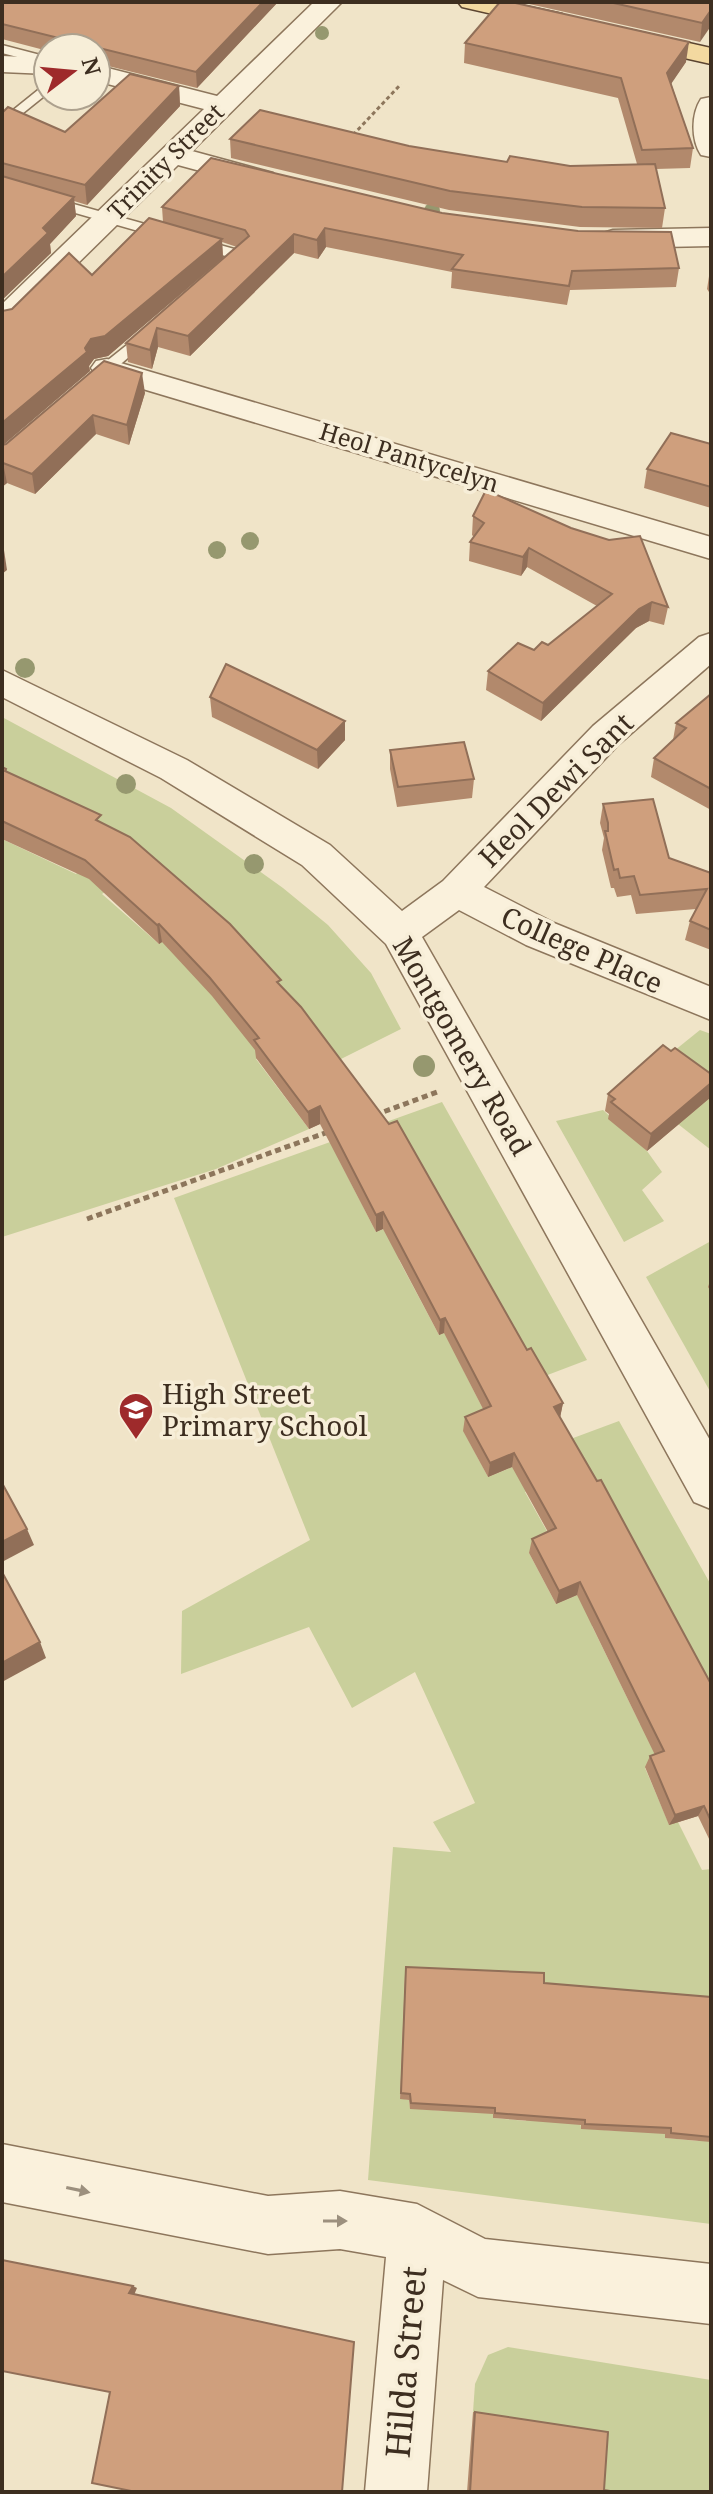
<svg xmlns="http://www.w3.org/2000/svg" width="713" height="2494" font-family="'Noto Serif',serif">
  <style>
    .green { fill: #c9cf9b; fill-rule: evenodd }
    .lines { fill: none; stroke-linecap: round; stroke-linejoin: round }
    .service-casing { stroke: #8d765c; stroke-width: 3 }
    .minor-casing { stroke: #8d765c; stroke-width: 3 }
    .primary-casing { stroke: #5b4430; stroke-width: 3 }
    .path-far1 { stroke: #8d765c; stroke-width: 3; stroke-dasharray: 4 3; stroke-linecap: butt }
    .path { stroke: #8d765c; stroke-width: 5; stroke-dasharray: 6 4; stroke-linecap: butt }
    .service { fill: #faf1dc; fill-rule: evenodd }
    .minor { fill: #faf1dc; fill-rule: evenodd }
    .primary { fill: #f3d9a0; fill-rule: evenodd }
    .tree { fill: #96986f }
    .wall { fill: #b2896c }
    .shaded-wall { fill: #916f58 }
    .building { fill: #cf9f7d; stroke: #916f58; stroke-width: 2 }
    .oneway { fill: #9c907e }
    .labels { text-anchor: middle; stroke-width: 7; stroke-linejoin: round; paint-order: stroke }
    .far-street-label { font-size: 24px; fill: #3d2e20; stroke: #f7eed8 }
    .street-label { font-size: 28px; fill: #3d2e20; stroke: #f7eed8 }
    .poi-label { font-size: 28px; fill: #3d2e20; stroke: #f7eed8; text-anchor: start }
    .near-street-label { font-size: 34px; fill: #3d2e20; stroke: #f7eed8 }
  </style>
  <rect width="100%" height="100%" fill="#f0e4c8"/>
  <g class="green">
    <path d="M2,717L171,808L283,888L328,925L371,973L401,1029L327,1066L256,1059L309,1129L216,1169L2,1237V839L76,874L106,843L2,784ZM144,866L159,944L102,894Z"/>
    <polygon points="700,1030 711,1034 711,1095 659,1063"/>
    <polygon points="711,1097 711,1150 678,1124"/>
    <path d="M442,1102L587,1360L537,1379L529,1364L521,1366L510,1345L460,1363L489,1421L464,1432L488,1477L517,1465L514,1460L619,1421L711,1585V1744L645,1768L669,1824L678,1822L702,1870L711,1869V2224L368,2180L393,1847L451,1852L433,1822L475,1803L415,1672L352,1708L309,1627L181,1674L182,1611L310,1540L174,1198ZM396,1139L435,1209L376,1232L339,1160ZM454,1238L496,1312L439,1335L399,1260ZM576,1470L591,1496L597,1494L626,1548L617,1552L628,1573L556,1604L529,1553L553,1542L525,1492ZM654,1600L706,1696L640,1724L592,1626ZM405,1975L433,1976L432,2012L503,2014L504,1979L540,1981L538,2112H529L526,2121L493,2118V2108L445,2103L444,2111L410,2108L409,2100L400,2098ZM570,1993L599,1995V2031L671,2033V1998L707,2000L710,2133L701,2132L698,2141L666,2138L665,2128L616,2122V2131L581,2128L580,2120L571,2118Z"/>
    <polygon points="603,1110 647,1151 662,1172 642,1190 664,1221 624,1242 556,1121"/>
    <polygon points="711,1241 711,1393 646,1277"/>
    <polygon points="508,2347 711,2380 711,2492 619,2492 599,2489 473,2412 475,2384 488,2355"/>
  </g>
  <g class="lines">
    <defs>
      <g id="service">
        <polygon points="2,45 48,57 48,65 2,53"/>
        <polygon points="48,82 48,93 2,130 2,119"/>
        <polygon points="2,184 245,252 247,255 230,271 220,271 218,268 229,257 2,192"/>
        <polygon points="147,329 155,334 152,337 100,382 88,382 88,376"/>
      </g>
      <g id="minor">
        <polygon points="314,2 342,2 192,151 273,173 277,179 273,185 263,188 178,165 13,327 2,330 2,304 204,109 96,81 96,65 217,96"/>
        <polygon points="2,56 48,58 48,74 2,72"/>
        <path d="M711,97V157L701,155C691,140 691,114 701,99Z"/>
        <polygon points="711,228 711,246 613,248 603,245 598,239 603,233 613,230"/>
        <polygon points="107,359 711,537 711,559 96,375 91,368 96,361"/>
        <polygon points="711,633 711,664 619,744 484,887 554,923 711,987 711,1020 526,945 459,910 422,937 711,1442 711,1509 694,1502 386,944 302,865 161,778 2,697 2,670 187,760 330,845 402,911 443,881 593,726 699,637"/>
        <polygon points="2,2144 268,2196 340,2191 417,2204 485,2239 711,2264 711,2324 478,2297 443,2280 427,2492 365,2492 386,2257 340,2249 268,2254 2,2202"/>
      </g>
      <g id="primary">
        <polygon points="458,2 506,2 562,14 566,20 562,26 553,28 462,7"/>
        <polygon points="631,30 711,48 711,64 622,44 618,38 622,32"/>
      </g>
    </defs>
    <use href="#service" class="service-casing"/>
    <use href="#minor" class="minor-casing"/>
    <use href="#primary" class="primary-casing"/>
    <polyline class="path-far1" points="353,135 401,84"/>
    <g class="path">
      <polyline points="375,1115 437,1092"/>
      <polyline points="87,1219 328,1132"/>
    </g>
    <use href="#service" class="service"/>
    <use href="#minor" class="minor"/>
    <use href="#primary" class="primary"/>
  </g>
  <g class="tree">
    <circle cx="322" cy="33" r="7"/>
    <circle cx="432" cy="211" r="8"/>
    <circle cx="250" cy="541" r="9"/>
    <circle cx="217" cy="550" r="9"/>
    <circle cx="25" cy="668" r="10"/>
    <circle cx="126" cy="784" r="10"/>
    <circle cx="254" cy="864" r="10"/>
    <circle cx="424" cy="1066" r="11"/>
  </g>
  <g class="wall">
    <polygon points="2,2 278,2 197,88 96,63 96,48 48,48 48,51 2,39"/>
    <polygon points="520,2 711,2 700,42"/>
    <polygon points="465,43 686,62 671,83 693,148 690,168 656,169 665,208 662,228 580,227 449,210 231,158 230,139 409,146 507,162 570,166 637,164 618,98 464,63"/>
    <polygon points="179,86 180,106 87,205 74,201 76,216 50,244 51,253 2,300 2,113 65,132"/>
    <polygon points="162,207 442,213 679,268 676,287 570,290 567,305 451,288 452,272 326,247 318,259 294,253 190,356 158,347 152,369 128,362 126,343 237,247 222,242 223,258 108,356 94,359 89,366 90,371 3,445 145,393 129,445 96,434 35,494 7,483 2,487 2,311 12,309 92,275 163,222"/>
    <polygon points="710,270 711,270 711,295 707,289"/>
    <polygon points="711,444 711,508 644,488 647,469"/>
    <polygon points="473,516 668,607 664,625 649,621 636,628 541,721 486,690 488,671 548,645 597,606 527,567 521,576 469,561 470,542 474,537 472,535"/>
    <polygon points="711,694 711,810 651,777 654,758 673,740 676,723"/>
    <polygon points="210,697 345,721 345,740 318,769 212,717"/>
    <polygon points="390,750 474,779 472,798 397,807 390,769"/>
    <polygon points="2,767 6,769 7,772 102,823 282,987 563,1403 560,1417 711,1684 711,1843 698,1816 669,1825 645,1767 650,1756 655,1755 577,1595 556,1604 529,1553 532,1539 548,1532 512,1467 488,1477 463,1431 465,1417 483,1409 444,1333 439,1335 383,1229 376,1232 320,1124 309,1129 256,1058 255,1050 212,996 162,942 159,944 89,879 2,839"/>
    <polygon points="603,804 669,858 711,873 711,950 685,940 690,921 696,909 636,914 631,895 617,897 614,888 611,888 602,850 604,838 600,823"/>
    <polygon points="671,1051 711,1074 711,1097 647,1151 608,1119 609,1114 605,1111 608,1094"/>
    <polygon points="711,1278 711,1292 708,1287"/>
    <polygon points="405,1975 544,1983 711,1997 711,2142 665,2138 665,2134 581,2129 581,2125 493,2118 493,2114 410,2109 409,2100 400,2099"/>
    <polygon points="473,2412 475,2412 604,2490 619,2492 467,2492"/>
  </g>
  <g class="shaded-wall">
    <polygon points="263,2 278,2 197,88 196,72"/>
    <polygon points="711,10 711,26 700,42 702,23"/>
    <polygon points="689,42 686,62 665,93 667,73"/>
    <polygon points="179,86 180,106 87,205 85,185"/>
    <polygon points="74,197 76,216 50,244 51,253 2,300 2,277 43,228"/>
    <polygon points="325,228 326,247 318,259 317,240"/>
    <polygon points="294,234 294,253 190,356 188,336"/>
    <polygon points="222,239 223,258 108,356 94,359 89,366 90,371 2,446 2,423 85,348 91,339"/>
    <polygon points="157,328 158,347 152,369 150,350"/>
    <polygon points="142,373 145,393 129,445 127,425"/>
    <polygon points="93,415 96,434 35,494 32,474"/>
    <polygon points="3,463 7,483 2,487 2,464"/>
    <polygon points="529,548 527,567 521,576 523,557"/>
    <polygon points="4,550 7,570 2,574 2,551"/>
    <polygon points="652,602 649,621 636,628 541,721 543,703 639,609"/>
    <polygon points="345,721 345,740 318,769 317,750"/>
    <polygon points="159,924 162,942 159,944 157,925"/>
    <polygon points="711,1083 711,1097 647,1151 651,1134"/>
    <polygon points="320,1106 320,1124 309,1129 308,1112"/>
    <polygon points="383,1212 383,1229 376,1232 376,1215"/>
    <polygon points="445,1318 444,1333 439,1335 440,1320"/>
    <polygon points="563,1403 560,1418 554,1407"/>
    <polygon points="514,1453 512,1467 488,1477 490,1463"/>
    <polygon points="27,1529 34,1545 2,1562 2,1542"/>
    <polygon points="580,1582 577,1595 556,1604 559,1591"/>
    <polygon points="40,1642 46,1658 2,1682 2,1663"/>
    <polygon points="704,1806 698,1816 669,1825 675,1815"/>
    <polygon points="133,2286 137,2288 134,2295 129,2293"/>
  </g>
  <g class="building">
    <polygon points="2,2 263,2 196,72 2,24"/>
    <polygon points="500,2 511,2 689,42 667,73 693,148 642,150 621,78 465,43"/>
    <polygon points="609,2 711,2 711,10 702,23"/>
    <polygon points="130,74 179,86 85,185 2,163 2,113 8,107 65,132"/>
    <polygon points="260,110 409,146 507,162 510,156 570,166 655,164 665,208 582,207 450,191 230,139"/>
    <polygon points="211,158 442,213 578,231 671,232 679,268 572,271 569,286 452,269 463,255 325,228 317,240 294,234 188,336 157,328 150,350 126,343 249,236 245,230 162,207"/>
    <polygon points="2,176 74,197 43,228 48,233 2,277"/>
    <polygon points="149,218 222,239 105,336 91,339 85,348 87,352 2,423 2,311 12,309 69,253 92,275"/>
    <polygon points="104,361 142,373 127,425 93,415 32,474 3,463 2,464 2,445 6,444"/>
    <polygon points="671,433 711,444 711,487 647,469"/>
    <polygon points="486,490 571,528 609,540 640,536 668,607 652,602 639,609 543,703 488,671 518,643 534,650 542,642 548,645 612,594 529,548 523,557 470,542 484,523 473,516"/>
    <polygon points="226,664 345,721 317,750 210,697"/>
    <polygon points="711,694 711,789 654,758 686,728 676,723"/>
    <polygon points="464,742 474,779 398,787 390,750"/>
    <polygon points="2,767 6,769 5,771 101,815 96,820 130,837 230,924 281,980 277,982 301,1007 389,1124 397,1121 527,1350 531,1348 563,1403 554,1407 597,1481 601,1480 711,1684 711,1821 704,1806 675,1815 650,1756 664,1751 580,1582 559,1591 532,1539 556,1528 514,1453 490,1463 465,1417 491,1406 445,1318 440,1320 383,1212 376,1215 320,1106 308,1112 254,1040 259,1038 210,978 159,924 157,925 85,860 2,821"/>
    <polygon points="653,799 669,858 711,873 711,930 690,921 707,889 640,895 634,876 620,878 618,869 614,870 605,831 608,831 608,823 603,804"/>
    <polygon points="663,1045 671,1051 675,1048 711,1074 711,1083 651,1134 611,1102 615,1099 608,1094"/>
    <polygon points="2,1483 27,1529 2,1542"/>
    <polygon points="2,1572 40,1642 2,1663"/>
    <polygon points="406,1967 544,1973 544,1983 711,1997 711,2137 671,2133 671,2128 585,2124 585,2120 495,2113 495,2108 411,2103 410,2094 401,2093"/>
    <polygon points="2,2260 133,2286 129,2293 354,2342 342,2492 136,2492 92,2483 110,2392 2,2371"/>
    <polygon points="475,2412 608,2432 604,2490 616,2492 470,2492"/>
  </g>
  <defs><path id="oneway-solid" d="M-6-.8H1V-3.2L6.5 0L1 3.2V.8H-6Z" transform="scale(2)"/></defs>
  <g class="oneway">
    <use href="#oneway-solid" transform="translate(78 2190) rotate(12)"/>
    <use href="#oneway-solid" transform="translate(335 2221)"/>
  </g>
  <defs>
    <symbol id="school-pin" viewBox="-11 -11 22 30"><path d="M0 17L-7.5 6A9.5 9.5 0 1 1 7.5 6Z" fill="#9e2a2b" stroke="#f7eed8"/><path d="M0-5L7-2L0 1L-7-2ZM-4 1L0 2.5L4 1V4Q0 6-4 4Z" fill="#fff"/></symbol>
  </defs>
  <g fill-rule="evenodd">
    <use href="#school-pin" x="116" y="1390" width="40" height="54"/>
  </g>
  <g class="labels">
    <g class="far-street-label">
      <text transform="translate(166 162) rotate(-45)" y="8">Trinity Street</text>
      <text transform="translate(409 458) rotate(17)" y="8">Heol Pantycelyn</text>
    </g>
    <g class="street-label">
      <text transform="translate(556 790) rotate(-45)" y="10">Heol Dewi Sant</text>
      <text transform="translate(582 950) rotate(24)" y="10">College Place</text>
      <text transform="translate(462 1046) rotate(60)" y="10">Montgomery Road</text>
    </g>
    <g class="poi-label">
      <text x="162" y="1404">High Street<tspan x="162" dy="32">Primary School</tspan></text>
    </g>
    <g class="near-street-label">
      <text transform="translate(406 2362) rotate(-85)" y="12">Hilda Street</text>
    </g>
  </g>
  <rect width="713" height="2494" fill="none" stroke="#3d2e20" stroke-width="8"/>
  <g transform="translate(72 72) rotate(74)"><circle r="38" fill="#f7eed8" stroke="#ada18e" stroke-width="2"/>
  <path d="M0-6L14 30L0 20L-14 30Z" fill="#9e2a2b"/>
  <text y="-12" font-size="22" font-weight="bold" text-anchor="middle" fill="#3d2e20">N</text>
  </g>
</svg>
